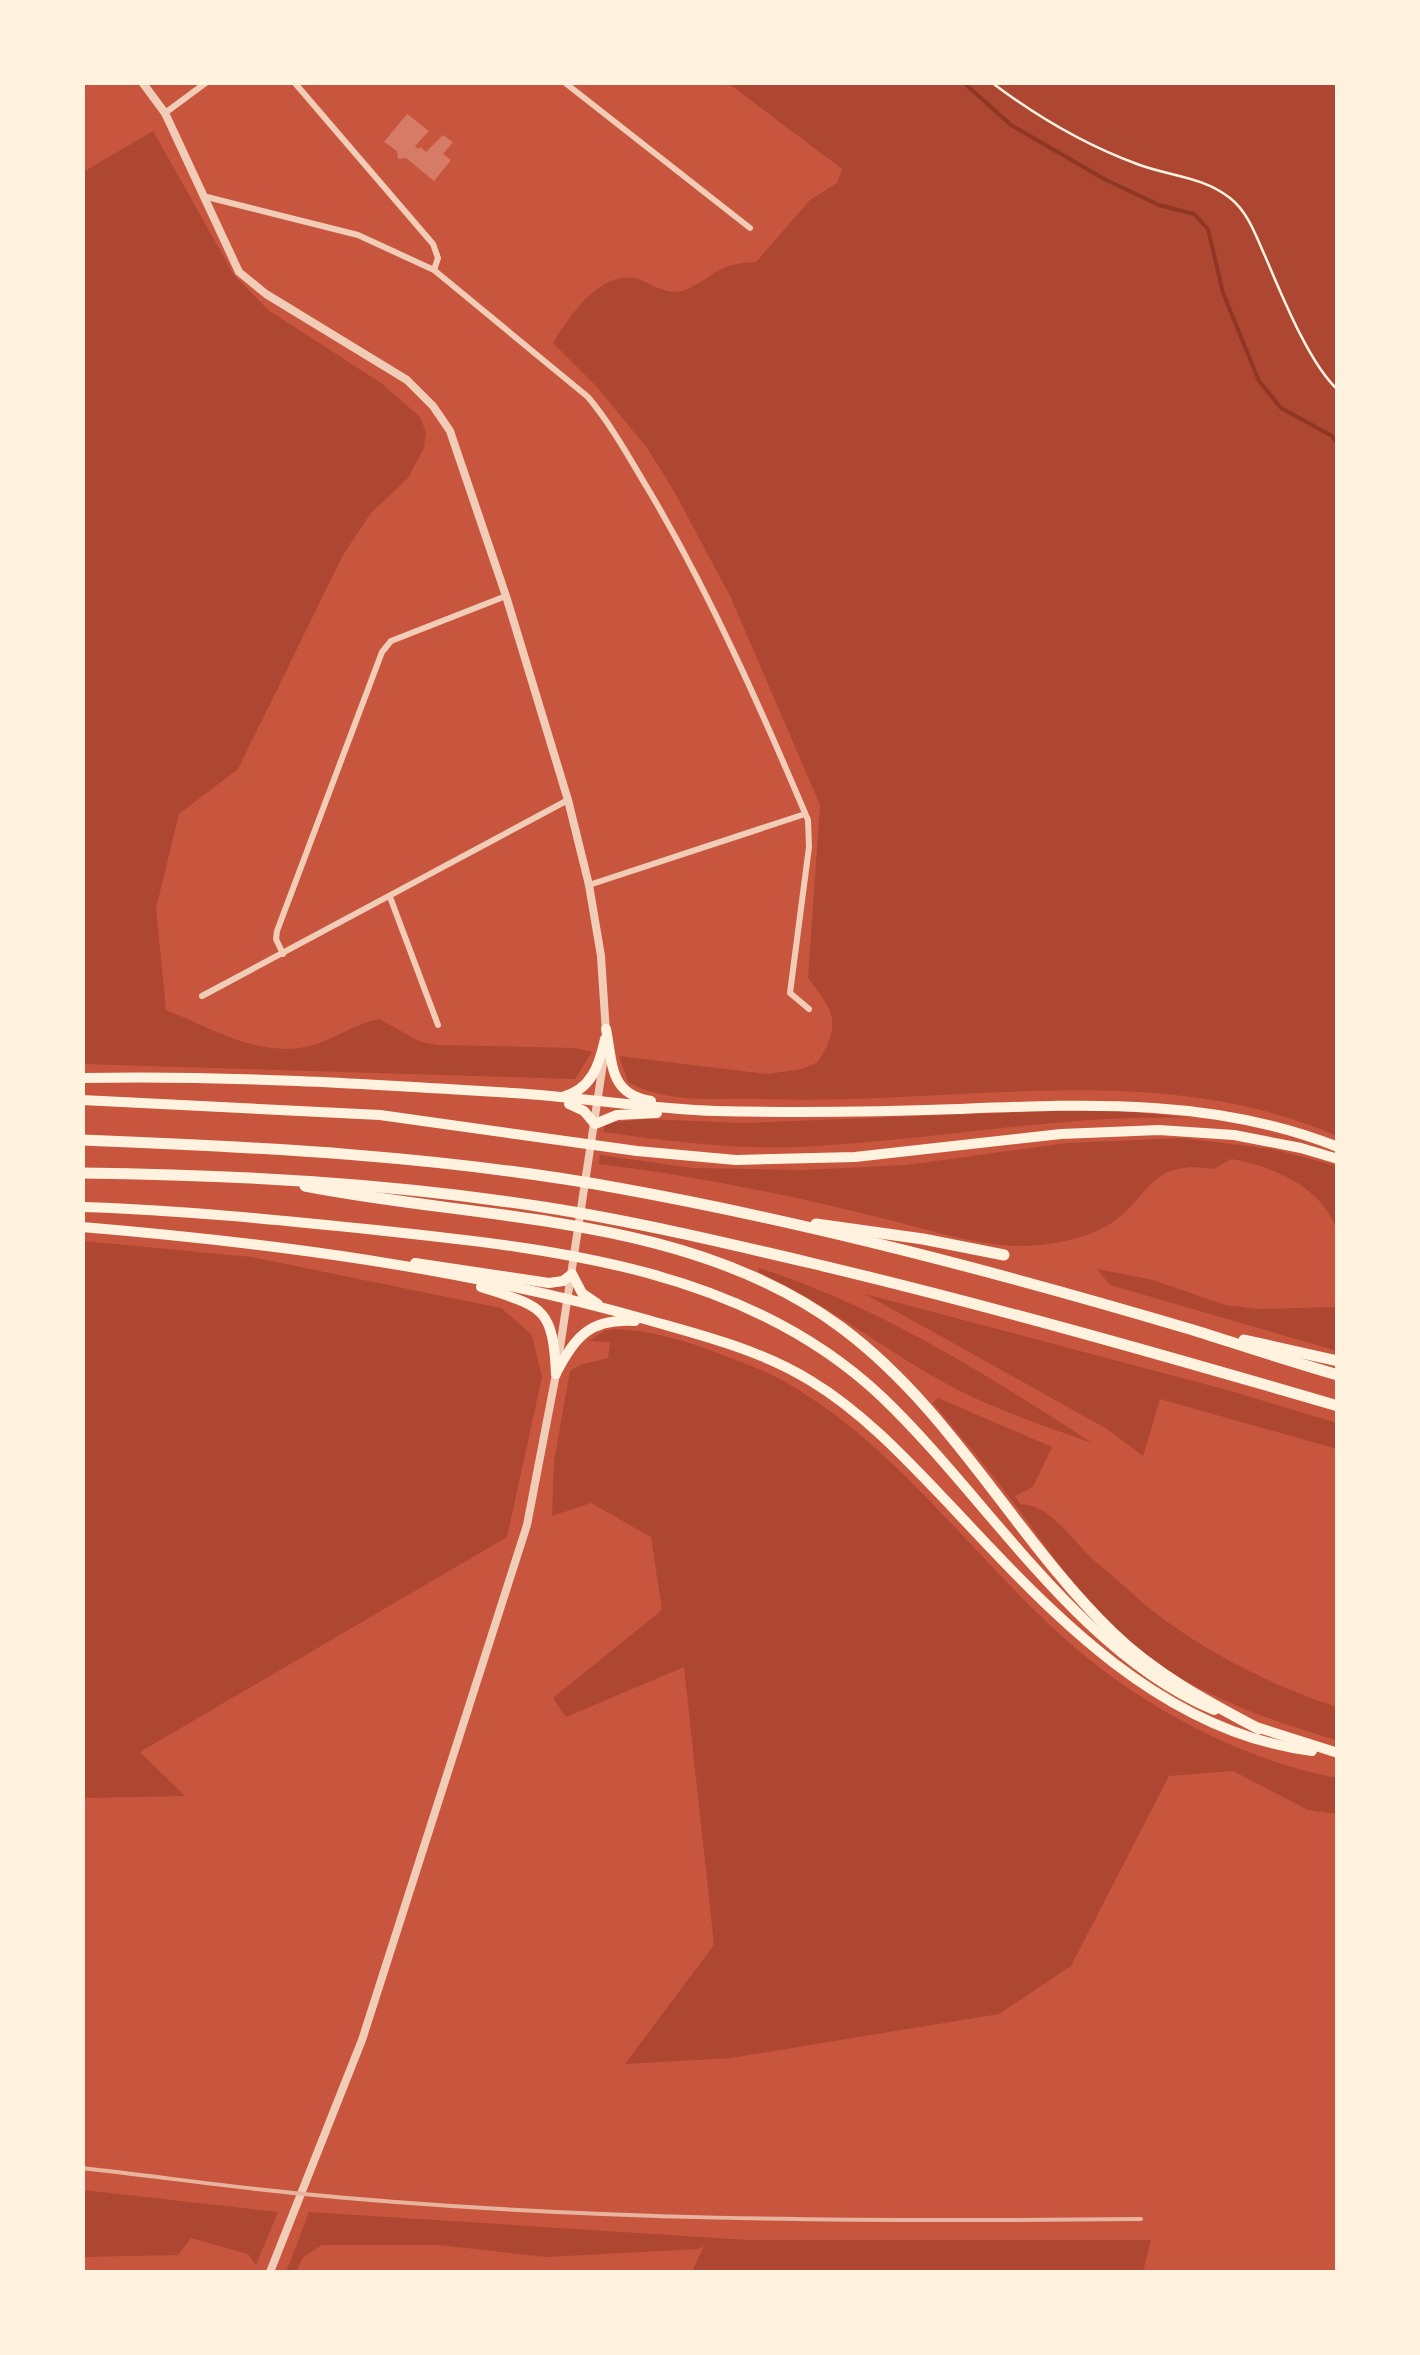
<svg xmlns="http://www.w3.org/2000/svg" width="1420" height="2355" font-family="'DM Sans',sans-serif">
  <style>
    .green { fill: #ae4732 }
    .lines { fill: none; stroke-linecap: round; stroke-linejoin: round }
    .stream { stroke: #8f3625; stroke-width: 4 }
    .building { fill: #d67c66 }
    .path { stroke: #fff3e0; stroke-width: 2.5 }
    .minor { stroke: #f1ccb7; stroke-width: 6 }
    .tertiary { stroke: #f1ccb7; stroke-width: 8 }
    .trunk { stroke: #fff3e0; stroke-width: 10 }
    .motorway { stroke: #fff3e0; stroke-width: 11 }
    .rail { stroke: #e9b49f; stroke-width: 4 }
  </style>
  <rect width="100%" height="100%" fill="#c8553d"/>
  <g class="green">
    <path d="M728,83H1337V1136C1155,1057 955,1106 763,1099C721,1098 665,1104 628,1082L619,1056L767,1074L802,1069L818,1062C842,1024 834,1011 808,978L820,805L731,598L674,491L647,448L597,387L553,343C570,316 602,266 641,280C655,286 669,296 685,290C717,276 714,264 756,262L810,200L837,183L842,169Z"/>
    <path d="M153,131L234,275L268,310L381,383L420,417L426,432L424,448L408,478L371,513L343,555L238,769L179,814L156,908L166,1010C214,1029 262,1060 314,1045C336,1038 355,1024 379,1019L421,1042L437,1045L576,1048L592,1052L575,1079L83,1064V172Z"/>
    <path d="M1104,1109L1191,1118C1065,1114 942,1139 817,1146C745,1151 674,1142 603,1132L606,1123L646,1119L742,1123Z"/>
    <path d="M1182,1138L1272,1149L1337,1166V1229C1321,1187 1273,1166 1231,1159L1214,1169C1147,1158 1151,1199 1107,1226C1084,1239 1051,1245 1026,1246C980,1248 914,1225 869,1215C779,1193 690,1175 599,1164L600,1155L692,1168L804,1170L906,1165L1068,1143Z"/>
    <polygon points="83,1241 251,1257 501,1308 532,1335 542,1377 507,1537 140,1752 185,1796 83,1798"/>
    <path d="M759,1268C880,1307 986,1374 1092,1443C1041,1425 990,1408 943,1382C880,1347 824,1302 758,1272Z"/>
    <polygon points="1097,1269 1153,1280 1225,1305 1258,1309 1337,1307 1337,1351 1110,1285"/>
    <polygon points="865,1294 1227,1390 1337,1423 1337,1449 1160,1399 1143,1456 1107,1429"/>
    <path d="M613,1329C651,1330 688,1341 723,1355C746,1364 771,1373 792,1386C895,1447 966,1547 1053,1628C1130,1700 1233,1758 1337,1778V1814L1308,1810L1233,1771L1169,1776L1071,1966L999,2014L731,2058L625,2064L714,1945L684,1667L566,1717L553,1698L662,1610L651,1537L591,1503L552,1516L554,1461L570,1371L580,1365L608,1358L610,1342L589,1341L604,1331Z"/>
    <path d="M938,1398L1052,1447L1033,1487L1015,1496L1020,1504C1051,1504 1073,1542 1096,1562C1112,1575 1127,1589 1142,1602C1195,1647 1271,1686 1337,1707V1740C1264,1719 1191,1693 1132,1644C1087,1607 1053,1556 1019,1510C992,1473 962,1438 933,1403Z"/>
    <polygon points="83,2190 278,2212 256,2265 248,2254 191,2238 178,2255 83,2257"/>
    <polygon points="309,2212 748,2240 1151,2240 1143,2272 692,2272 705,2243 699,2249 546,2257 439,2245 322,2245 303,2257 296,2272 286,2272"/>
  </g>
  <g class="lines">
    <polyline class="stream" points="963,82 1011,125 1106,180 1159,205 1194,214 1208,229 1223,293 1259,381 1281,408 1332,436 1338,445"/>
  </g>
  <polygon class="building" points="407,114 429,131 415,146 418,149 420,147 426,152 443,135 453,142 443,154 451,160 434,181 406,158 398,159 397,151 384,142"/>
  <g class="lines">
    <path class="path" d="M991,82C1036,116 1085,145 1137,164C1168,176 1202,176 1230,198C1248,212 1256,236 1265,256C1281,293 1309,364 1338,390"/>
    <g class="minor">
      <polyline points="294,82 433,244 438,258 434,270"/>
      <polyline points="564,82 750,228"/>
      <polyline points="165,113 207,82"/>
      <path d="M203,196L358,235L434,270L588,397C613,427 631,461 651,494C712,598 761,709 808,820L809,847L790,993L809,1009"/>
      <polyline points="589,885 805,814"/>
      <polyline points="390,897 438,1025"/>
      <polyline points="283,954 276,939 277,931 382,652 391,641 506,596"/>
      <polyline points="202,996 568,800"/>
    </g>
    <g class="tertiary">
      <polyline points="142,82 165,113 239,272 266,294 407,380 433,406 450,431 506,596 568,800 589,885 601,956 606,1033"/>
      <polyline points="270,2272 362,2040 527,1525 556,1374 604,1057"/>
    </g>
    <g class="trunk">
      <path d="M606,1029C613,1064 609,1094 651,1101"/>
      <path d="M82,1078C225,1075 370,1084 513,1093C581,1097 648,1109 716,1111C796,1113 877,1112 958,1109C1087,1104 1215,1098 1338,1147"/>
      <path d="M562,1097C591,1090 599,1066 605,1039"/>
      <polyline points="82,1100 380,1115 637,1151 736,1160 855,1157 1061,1134 1159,1130 1234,1135 1301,1148 1338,1159"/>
      <polyline points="569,1104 584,1111 595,1124 617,1115 657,1113"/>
      <path d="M82,1207C180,1210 279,1220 376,1230C554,1249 746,1268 882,1397C987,1497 1078,1653 1214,1710"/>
      <path d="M82,1227C273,1243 464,1268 648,1320C704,1336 761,1350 811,1381C864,1413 908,1461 951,1506C1050,1612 1160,1732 1312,1751"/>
      <polyline points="415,1263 549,1283 563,1281 572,1274 582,1293 598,1304"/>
      <path d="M481,1287C542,1307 553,1306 556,1374"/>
      <path d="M556,1373C576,1336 590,1318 635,1321"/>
      <polyline points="1253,1726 1338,1753"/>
    </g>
    <g class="motorway">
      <path d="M82,1140C261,1147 442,1156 618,1188C812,1223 1004,1274 1193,1330C1241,1345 1289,1361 1338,1375"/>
      <path d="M82,1173C237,1175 390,1183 543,1207C633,1221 722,1242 811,1263C988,1305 1163,1355 1338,1406"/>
      <path d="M305,1186C483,1221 689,1214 842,1328C953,1411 1015,1538 1113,1633C1155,1674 1208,1702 1259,1729"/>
      <polyline points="816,1224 923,1239 1004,1255"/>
      <polyline points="1244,1340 1338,1361"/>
    </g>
    <path class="rail" d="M82,2168C153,2176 223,2186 293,2193C574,2221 859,2222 1141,2219"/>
  </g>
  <rect width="1420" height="2355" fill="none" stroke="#fff3e0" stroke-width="170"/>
</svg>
